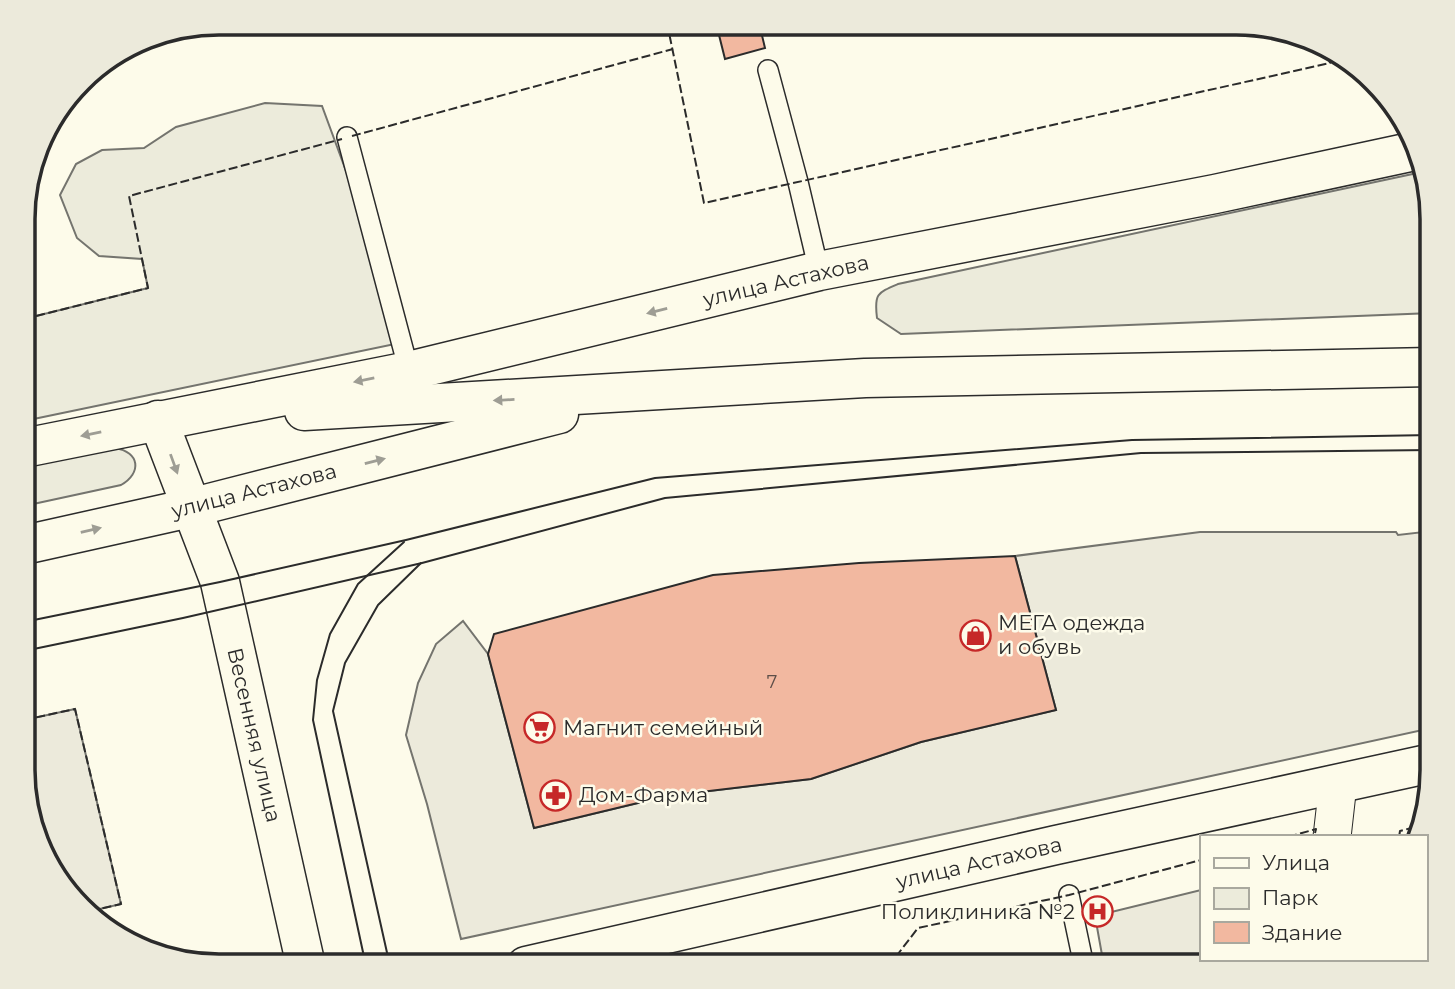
<svg xmlns="http://www.w3.org/2000/svg" width="1455" height="989" font-family="Montserrat,sans-serif">
  <style>
    .green { fill: #ecebdb; stroke: #74746e; stroke-width: 2 }
    .parking { fill: #eceadb; stroke: #74746e; stroke-width: 2 }
    .building { fill: #f2b8a0; stroke: #2b2b2b; stroke-width: 2 }
    .lines { fill: none; stroke-linecap: round; stroke-linejoin: round }
    .service-casing { stroke: #2b2b2b; stroke-width: 22 }
    .minor-casing { stroke: #2b2b2b; stroke-width: 39 }
    .tertiary-casing { stroke: #2b2b2b; stroke-width: 41 }
    .secondary-casing { stroke: #2b2b2b; stroke-width: 41 }
    .service { stroke: #fdfbea; stroke-width: 19 }
    .minor { stroke: #fdfbea; stroke-width: 37 }
    .tertiary { stroke: #fdfbea; stroke-width: 38 }
    .secondary { stroke: #fdfbea; stroke-width: 38 }
    .tram { stroke: #2b2b2b; stroke-width: 2 }
    .fence { stroke: #2b2b2b; stroke-width: 2; stroke-dasharray: 9 3.5; stroke-linecap: butt }
    .oneway { fill: #9e9d94 }
    .labels { text-anchor: middle; stroke-width: 5; stroke-linejoin: round; paint-order: stroke }
    .number-label { font-size: 18px; fill: #5d4e48 }
    .street-label { font-size: 21px; fill: #2b2b2b; stroke: #fdfbea }
    .poi-label { font-size: 21px; fill: #2b2b2b; stroke: #fdfbea; text-anchor: start }
    .rim { fill: none; stroke: #2b2b2b; stroke-width: 3.5 }
  </style>
  <rect width="100%" height="100%" fill="#fdfbea"/>
  <g class="green">
    <polygon points="265,103 322,106 360,209 395,344 24,421 24,319 148,288 142,259 99,256 77,238 60,195 76,164 102,150 144,148 176,127"/>
    <path d="M1422,172L1432,206V313L901,334L877,318C874,294 877,293 898,284Z"/>
    <path d="M115,448C140,452 142,473 121,485L24,506V467Z"/>
  </g>
  <g class="parking">
    <polygon points="1432,531 1432,728 461,939 427,804 406,735 418,683 436,644 463,621 488,654 534,828 667,796 811,779 921,742 1056,710 1015,556 1200,532 1396,532 1398,535"/>
    <polygon points="75,709 121,904 87,912 49,869 24,795 24,720"/>
    <polygon points="1201,890 1201,959 1245,959 1244,965 1104,966 1095,916"/>
  </g>
  <g class="building">
    <polygon points="716,23 759,23 765,48 725,59"/>
    <polygon points="1015,556 1056,710 921,742 811,779 667,796 534,828 488,654 494,634 713,575 859,563"/>
  </g>
  <g class="lines">
    <defs>
      <g id="service">
        <polyline points="768,70 798,182 819,271"/>
        <polyline points="347,137 409,371"/>
        <polyline points="1069,895 1084,966"/>
      </g>
      <polyline id="minor" points="1332,837 1338,784"/>
      <polyline id="tertiary" points="526,966 1056,845 1432,763"/>
      <g id="secondary">
        <polyline points="304,411 865,378 1432,367"/>
        <polyline points="158,420 220,582 306,966"/>
        <polyline points="24,448 409,371 819,271 1215,194 1415,151"/>
        <polyline points="24,545 190,508 559,414"/>
      </g>
    </defs>
    <use href="#service" class="service-casing"/>
    <use href="#minor" class="minor-casing"/>
    <use href="#tertiary" class="tertiary-casing"/>
    <use href="#secondary" class="secondary-casing"/>
    <use href="#service" class="service"/>
    <use href="#minor" class="minor"/>
    <use href="#tertiary" class="tertiary"/>
    <use href="#secondary" class="secondary"/>
    <g class="tram">
      <polyline points="24,622 220,582 406,540 655,478 1132,440 1432,435"/>
      <polyline points="24,651 183,618 422,563 665,498 1141,453 1432,450"/>
      <polyline points="366,966 313,720 317,680 330,634 358,584 404,542"/>
      <polyline points="390,966 333,711 345,663 378,605 421,563"/>
    </g>
    <g class="fence">
      <polyline points="667,23 704,203 1330,63 1327,53"/>
      <polyline points="352,136 673,49"/>
      <polyline points="24,319 148,288 129,196 342,139"/>
      <polyline points="24,720 75,709 121,904 87,912"/>
      <polyline points="1288,837 1316,829 1315,833"/>
      <polyline points="1399,837 1400,831 1415,827"/>
      <polyline points="874,966 891,963 918,928 1069,895 1201,860"/>
    </g>
  </g>
  <defs><path id="oneway-solid" d="M-6-.8H1V-3.2L6.5 0L1 3.2V.8H-6Z" transform="scale(1.75)"/></defs>
  <g class="oneway">
    <use href="#oneway-solid" transform="translate(657 311) rotate(166)"/>
    <use href="#oneway-solid" transform="translate(364 380) rotate(169)"/>
    <use href="#oneway-solid" transform="translate(504 400) rotate(177)"/>
    <use href="#oneway-solid" transform="translate(91 434) rotate(168)"/>
    <use href="#oneway-solid" transform="translate(375 461) rotate(-14)"/>
    <use href="#oneway-solid" transform="translate(174 464) rotate(70)"/>
    <use href="#oneway-solid" transform="translate(91 530) rotate(-13)"/>
  </g>
  <defs>
    <symbol id="shop-ring" viewBox="-11 -11 22 22"><circle r="9.5" fill="#fdfbea" stroke="#c62828" stroke-width="1.5"/><path d="M-5-2.5h2.3a2.7 3.5 0 0 1 5.4 0H5L5.5 6h-11ZM-1.5-2.5h3a1.5 2.3 0 0 0-3 0Z" fill="#c62828"/></symbol>
    <symbol id="supermarket-ring" viewBox="-11 -11 22 22"><circle r="9.5" fill="#fdfbea" stroke="#c62828" stroke-width="1.5"/><path d="M-6-5.5h2.5l.6 2H6L4.5 2H-2.5L-4.4-4H-6ZM-1.5 3.2a1.3 1.3 0 1 0 .1 0ZM3 3.2a1.3 1.3 0 1 0 .1 0Z" fill="#c62828"/></symbol>
    <symbol id="pharmacy-ring" viewBox="-11 -11 22 22"><circle r="9.5" fill="#fdfbea" stroke="#c62828" stroke-width="1.5"/><path d="M-2-6h4v4h4v4h-4v4h-4v-4h-4v-4h4Z" fill="#c62828"/></symbol>
    <symbol id="hospital-ring" viewBox="-11 -11 22 22"><circle r="9.5" fill="#fdfbea" stroke="#c62828" stroke-width="1.5"/><path d="M-5-5h3v3.5h4V-5h3V5h-3V1.5h-4V5h-3Z" fill="#c62828"/></symbol>
  </defs>
  <g fill-rule="evenodd">
    <use href="#shop-ring" x="958" y="618" width="35" height="35"/>
    <use href="#supermarket-ring" x="522" y="710" width="35" height="35"/>
    <use href="#pharmacy-ring" x="538" y="778" width="35" height="35"/>
    <use href="#hospital-ring" x="1080" y="894" width="35" height="35"/>
  </g>
  <g class="labels">
    <g class="number-label">
      <text x="772" y="688">7</text>
    </g>
    <g class="street-label">
      <text transform="translate(786 281) rotate(-13)" y="7">улица Астахова</text>
      <text transform="translate(254 491) rotate(-14)" y="7">улица Астахова</text>
      <text transform="translate(254 735) rotate(77)" y="7">Весенняя улица</text>
      <text transform="translate(979 863) rotate(-13)" y="7">улица Астахова</text>
    </g>
    <g class="poi-label">
      <text x="998" y="630">МЕГА одежда<tspan x="998" dy="24">и обувь</tspan></text>
      <text x="563" y="735">Магнит семейный</text>
      <text x="579" y="802">Дом-Фарма</text>
      <text x="1075" y="919" text-anchor="end">Поликлиника №2</text>
    </g>
  </g>
  <path d="M0 0H1455V989H0ZM219 35H1236A184 184 0 0 1 1420 219V770A184 184 0 0 1 1236 954H219A184 184 0 0 1 35 770V219A184 184 0 0 1 219 35Z" fill="#eceadb" fill-rule="evenodd"/>
  <path class="rim" d="M219 35H1236A184 184 0 0 1 1420 219V770A184 184 0 0 1 1236 954H219A184 184 0 0 1 35 770V219A184 184 0 0 1 219 35Z"/>
  <rect x="1200" y="835" width="228" height="126" fill="#fdfbea" stroke="#a9a89e" stroke-width="2"/>
  <rect x="1214" y="858" width="35" height="10" fill="#fdfbea" stroke="#a9a89e" stroke-width="2"/>
  <text x="1262" y="870" font-size="21" fill="#2b2b2b">Улица</text>
  <rect x="1214" y="888" width="35" height="21" fill="#ecebdb" stroke="#a9a89e" stroke-width="2"/>
  <text x="1262" y="905" font-size="21" fill="#2b2b2b">Парк</text>
  <rect x="1214" y="922" width="35" height="21" fill="#f2b8a0" stroke="#a9a89e" stroke-width="2"/>
  <text x="1262" y="940" font-size="21" fill="#2b2b2b">Здание</text>
</svg>
